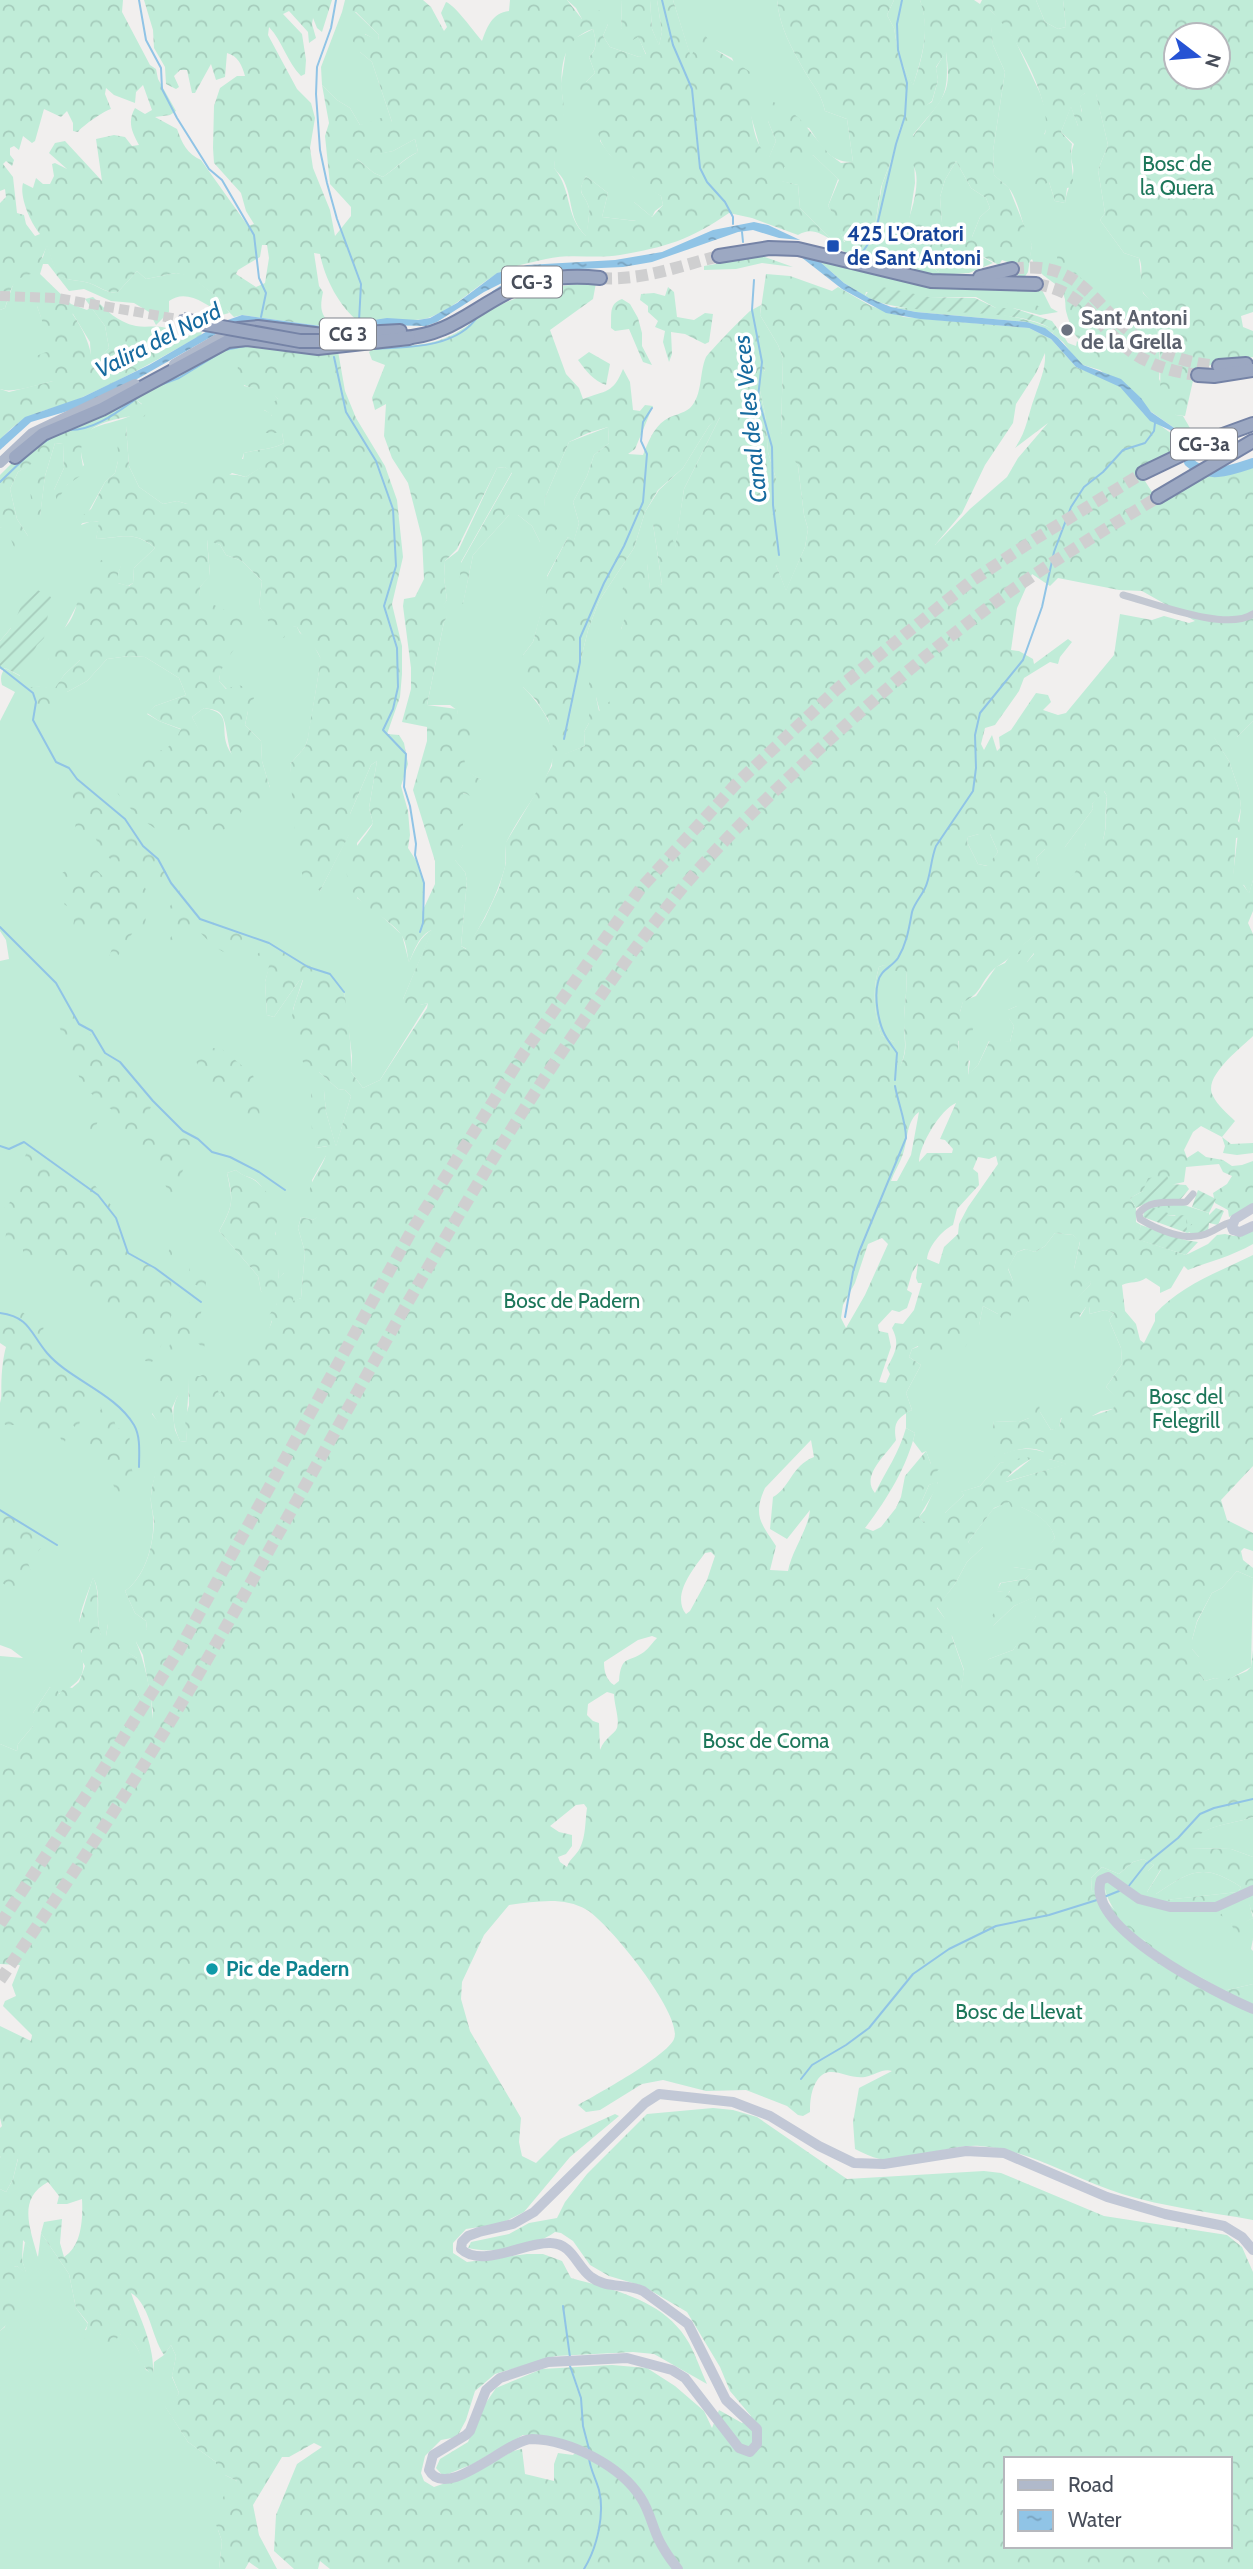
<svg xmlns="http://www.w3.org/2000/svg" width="1253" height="2569" font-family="Cabin,sans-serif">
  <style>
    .grass { fill: #c0ecd8 }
    .forest { fill: url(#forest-crowns); fill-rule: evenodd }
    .garden { fill: url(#garden-furrows) }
    .water { fill: url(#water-ripples) }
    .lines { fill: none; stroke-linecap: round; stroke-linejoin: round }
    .stream { stroke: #90c4e6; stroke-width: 2 }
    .river { stroke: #90c4e6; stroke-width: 10 }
    .primary-tunnel { stroke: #cfcfd0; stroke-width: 10; stroke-dasharray: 10 5; stroke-linecap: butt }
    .trunk-tunnel { stroke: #cfcfd0; stroke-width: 12; stroke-dasharray: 12 6; stroke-linecap: butt }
    .trunk-casing { stroke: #7583a6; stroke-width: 16 }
    .minor { stroke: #c3c8d2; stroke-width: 7 }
    .secondary { stroke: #c2c8d6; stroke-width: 10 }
    .primary { stroke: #b0b9cb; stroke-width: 10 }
    .trunk { stroke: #9ca8c2; stroke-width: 12 }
    .trunk-bridge-casing { stroke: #7583a6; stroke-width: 16; stroke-linecap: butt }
    .trunk-bridge { stroke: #9ca8c2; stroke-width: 12 }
    .transit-dot { fill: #1a4fb4; stroke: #fff; stroke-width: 2.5 }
    .worship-dot { fill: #6b7280; stroke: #fff; stroke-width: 2.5 }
    .culture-dot { fill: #0f9aa8; stroke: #fff; stroke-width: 2.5 }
    .labels { text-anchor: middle; stroke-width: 7; stroke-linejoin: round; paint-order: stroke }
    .shield { fill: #fff; stroke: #7f838c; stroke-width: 2 }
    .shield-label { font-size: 19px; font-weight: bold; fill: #484e5a }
    .park-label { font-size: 21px; fill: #1d775a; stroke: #fff }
    .transit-label { font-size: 21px; font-weight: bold; fill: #164399; stroke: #fff; text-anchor: start }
    .worship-label { font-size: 21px; font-weight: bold; fill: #5b616d; stroke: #fff; text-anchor: start }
    .culture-label { font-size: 21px; font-weight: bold; fill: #0d838f; stroke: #fff; text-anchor: start }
    .water-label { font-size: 23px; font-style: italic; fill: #166a9f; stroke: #fff }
  </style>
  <defs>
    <pattern id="forest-crowns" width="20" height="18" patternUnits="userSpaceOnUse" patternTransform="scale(1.75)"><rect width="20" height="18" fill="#c0ecd8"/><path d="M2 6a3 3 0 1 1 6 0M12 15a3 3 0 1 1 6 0" fill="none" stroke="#a6ccbc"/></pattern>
    <pattern id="garden-furrows" width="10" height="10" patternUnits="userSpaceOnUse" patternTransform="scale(1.75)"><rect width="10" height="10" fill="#c0ecd8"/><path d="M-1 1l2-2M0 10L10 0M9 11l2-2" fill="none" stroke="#a6ccbc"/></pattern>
    <pattern id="water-ripples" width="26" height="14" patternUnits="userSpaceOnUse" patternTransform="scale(1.75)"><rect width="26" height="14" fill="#90c4e6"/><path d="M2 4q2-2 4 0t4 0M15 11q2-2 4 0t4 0" fill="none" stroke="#78a1bd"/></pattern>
  </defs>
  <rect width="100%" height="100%" fill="#f1efee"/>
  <g class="grass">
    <polygon points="567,0 622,0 621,28 638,36 646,55 639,57 610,47 603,36 608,24 582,19 576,8"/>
    <polygon points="650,0 657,0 662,32 659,46 652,29"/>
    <path d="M673,0H777C779,26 792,49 805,72C814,87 821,93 825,111L847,119L853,162C829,163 821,145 809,128L768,121L776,141L769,158L761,151L749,109V97L732,58L716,50L691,58Z"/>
    <path d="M894,0H920C931,30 922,56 913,86L899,57L894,28L887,15Z"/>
    <polygon points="1036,0 1063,0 1066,27 1058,29 1045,22"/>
    <path d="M989,9L1001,20L1015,40L1040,93L1049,121L1033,166V184L1049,182L1055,201L1065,203C1066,192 1072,182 1073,174C1075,161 1067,162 1074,144L1061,132L1071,106L1078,126L1082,111L1078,98L1085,93H1096L1108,145L1098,170L1105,213L1100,220L1124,253L1139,258L1143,293L1150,300L1155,313L1160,361L1159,379L1176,415L1183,416L1197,440L1189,444L1180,432L1150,411L1100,370L1083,365L1075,358L1063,342L1052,333L1055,330L1061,332L1068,343L1076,346L1077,341L1090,354C1079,340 1070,328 1066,311C1065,306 1066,300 1064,295C1055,278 1040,280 1032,259L1029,262L1032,245C1022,228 1021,208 1011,191C1007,185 999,180 994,175L993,151L1005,72L993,45Z"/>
    <polygon points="342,12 355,12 379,35 378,41 365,34 360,52 372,62 392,122 360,125 350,108 337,100 322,85 321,67"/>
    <path d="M593,29C596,41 598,48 589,57L595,73L586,82L600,109V141L610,155L633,177L661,196L663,205L655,211L652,217L634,202L637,221L602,217L608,193L586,176C575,196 585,192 589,208C590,213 587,230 587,237C568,219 574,203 564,181C562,176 557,172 554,168L556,143L564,112L561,84L566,51L571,40Z"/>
    <path d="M946,51C950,101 942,99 913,135L915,183L906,241L938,272L945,261L940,197L945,180L956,161L971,188L986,198L990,208L980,217L963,259L977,254L993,263L969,273L938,275L850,256L831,242L832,240L800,208L798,185L780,181L783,167L813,155L838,179L828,206L835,216L844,242L874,233L882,185L895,150L900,127L919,109L932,102L938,80L936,68Z"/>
    <path d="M415,139L418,152C404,158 396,168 383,177L374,173L356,158L393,151Z"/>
    <path d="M47,244L57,275C67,280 74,280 85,282C96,284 104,293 117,293L137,271L146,279L176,273L189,275L220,299L229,313L222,315C207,304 186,288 169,301V312L156,325L149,312L134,303L111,301L84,289L69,291L48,264H43L40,274L71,304L87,310L91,307L105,326L109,348L100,358L91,360L90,342L73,314L37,306L41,317L66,355L54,381C39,384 13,394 0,389V310L5,308L14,282L43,257Z"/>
    <polygon points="818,260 916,284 934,287 985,286 986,290 1006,290 1009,286 1042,290 1051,308 1058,312 1040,315 1013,308 996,308 976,297 929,297 866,292 865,296 844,283"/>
    <polygon points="761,305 760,315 778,345 783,358 781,432 798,466 804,515 808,529 805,547 786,591 776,565 776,479 768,452 765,414 758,381 765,370 763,352 750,311"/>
    <path d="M239,346L244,386L269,390L279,400L264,410L272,414L267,433H282L284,443C272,450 258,449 244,453L242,459H275L246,477L232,473L187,504L177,501L163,504L139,487L129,466L126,426L118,449V461L115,473L105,482L81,525L92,521L100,522L96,539C122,538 133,530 155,548L134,568L133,583L128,586L118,583V574L123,558L80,599L48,660L81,659L64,675L55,689L33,686L67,692L87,681L107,659L129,656L145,657L179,678L186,695L155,706L147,714L159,721L203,738L192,717L204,708C235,713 218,729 229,750C233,759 261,780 270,788L262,761L261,741L245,725L248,711L219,681L221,666L232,651L198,605L200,587L210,575L207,539L220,545L226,555L242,561L262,581L259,606L269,620L297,627L300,633L311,640L321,659L308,738L305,747L290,764L303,874L320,891L349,834L350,814L371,765L377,761L369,808L373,823L357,843V898L374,909L402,935L409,962C415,950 420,936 433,929L403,999L420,1005L428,1003L380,1080L363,1088L351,1072L352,1056L344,992L288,962L271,961L265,982L267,1015L274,1017L299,981L303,979L293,1009L319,1072L338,1089L345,1090L351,1096L336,1147L326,1112L324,1091L311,1089L316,1148L328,1146V1152L312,1180L318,1217L313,1220L301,1217L298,1228L305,1252L301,1298L293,1302L284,1273L278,1280C280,1259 274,1192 255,1180C247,1175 245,1178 236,1170L227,1173C233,1202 234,1204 219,1231L258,1276L261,1291L277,1304L268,1333L228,1373L223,1391L218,1396L200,1376H189C189,1399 185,1419 187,1442L180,1441C173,1425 170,1411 178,1395L159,1403L152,1414C155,1418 160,1423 161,1427C168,1449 152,1475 151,1497C150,1504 153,1511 153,1518C155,1543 145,1577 125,1591L135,1613L146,1621L147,1629L136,1642C144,1658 154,1703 152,1721L137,1694V1658L119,1648V1632L108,1624L106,1636H101C94,1617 103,1594 93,1578C88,1593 80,1609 79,1625C76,1659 100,1674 58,1694L50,1687L33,1713V1726L18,1744L17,1751L0,1744V1656L23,1658L11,1649L0,1645V1403L10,1361L3,1314L0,1316V961L9,959L6,940L0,931V721L15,692L2,685C0,678 1,674 5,668L20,676L11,628L0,641V527L28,536L17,519L10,489L18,472L36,460L40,516L45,476L55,443L63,444L64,468L54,490L67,485L84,465C70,422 104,428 130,416C134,414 138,408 142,404L134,398L226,347Z"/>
    <polygon points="721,415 684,489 675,551 653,524 662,584 650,590 647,564 621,629 621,698 600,712 596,697 596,673 589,673 589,723 584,732 585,746 563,755 578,671 588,630 599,601 634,548 645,512 659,490 683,468 709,426"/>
    <path d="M608,427L609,443L594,455L587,476L573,502L579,523L574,541L568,537L547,576L549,584L533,642L523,655V687C588,753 537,781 507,841C503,849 507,859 505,867C497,897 482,923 467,949L461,946L467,881L465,872L454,859L463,845V793L467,794L481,780L464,770L457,710L450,705H427L444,622L449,611L442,606L447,600L444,577L445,561L458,551L497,468L505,467L512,472L461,562L463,603L473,555L509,515H518L532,526L540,542L545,498L569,442Z"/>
    <polygon points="1253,721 1253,880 1249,894 1244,885 1232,883 1241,808 1239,790 1229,761 1213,736 1237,737"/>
    <path d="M1103,790L1107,796C1104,813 1108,822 1103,840L1086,843L1080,867L1066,885L1061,888H1043L1036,858L1045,849L1065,847L1093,809L1092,804Z"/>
    <polygon points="979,834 990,834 998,852 988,866 978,864 967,842 968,837"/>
    <polygon points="1035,935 1034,953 1027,962 1017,1006 1008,1010 1009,1018 1014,1026 1010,1042 989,1041 978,1065 968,1076 970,1061 958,1052 960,1012 963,1001 976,996 996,967 1005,963 1011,954"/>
    <path d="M884,965L906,971C908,989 904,1004 904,1022C904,1041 908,1048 900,1067L897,1065L894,1042L881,1035C874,1014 872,990 879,967Z"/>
    <path d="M1055,1233L1073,1235L1080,1241L1074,1269L1073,1292L1092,1280L1090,1285L1073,1302L1080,1317L1086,1307L1090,1306L1089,1314L1105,1310L1114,1313L1109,1320L1121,1348L1122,1364L1106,1387L1118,1399L1113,1409L1101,1411L1092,1416L1061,1418L1059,1428L1051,1430L1040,1412L1029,1401V1418L1019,1422L994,1421L993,1430L1003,1454C1016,1448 1033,1447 1046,1453L1049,1459L1068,1464L1005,1482L1007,1478L1031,1459L1000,1463L980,1486L961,1492L964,1495L945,1513L924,1522L919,1517L925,1510L938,1482L929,1485L921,1503L920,1497L931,1464L926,1451L922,1453L913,1441L915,1433L906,1428V1413L912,1410L906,1393L921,1365L909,1357L912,1349L979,1325L983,1306L998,1314L1013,1281L1008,1268L1017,1252L1026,1249L1035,1252L1045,1246Z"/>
    <path d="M1009,1501C1028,1511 1049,1516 1055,1538L1045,1552L1013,1567L1034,1570L1025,1579L1000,1583L997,1592L1010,1590L993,1626L1014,1606L1038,1595L1036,1616L1028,1630L1013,1650L989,1659L959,1701L964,1670L952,1636L945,1633V1619L937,1607L955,1584L967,1562L983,1547L971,1545L968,1542L993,1509Z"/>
    <polygon points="1237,1571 1253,1578 1251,1667 1226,1681 1215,1678 1205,1681 1199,1672 1199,1657 1192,1649 1192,1640 1197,1622 1212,1593 1222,1588"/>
    <path d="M1253,1817V1857L1231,1849L1189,1848C1197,1824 1232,1825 1253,1817Z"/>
    <path d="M1143,1859L1154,1865L1148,1871L1161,1869L1147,1892L1156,1894C1190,1871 1203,1862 1241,1887L1238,1892L1166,1900L1165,1903L1233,1895L1248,1899L1253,1918L1242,1924L1231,1923L1253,1939L1251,1949L1253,1951V1984L1223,1991C1188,1967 1115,1934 1105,1889L1092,1892L1091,1878L1102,1867L1119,1874L1133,1862Z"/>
    <polygon points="0,2156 1,2158 18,2158 13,2179 6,2192 0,2189"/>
    <path d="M41,2233L69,2274L76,2308L88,2324L85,2330C123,2334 134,2329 146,2370L153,2374L154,2362L164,2355L171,2345L176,2356L172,2377L179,2393L175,2401L165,2406L188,2442L216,2462L225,2475L237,2481L218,2530L222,2541L219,2569H0V2331L5,2327L14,2267L17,2266L26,2273L22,2260L25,2242L38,2257Z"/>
  </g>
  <g class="forest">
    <path d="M0,0H123L122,12L150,65L156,69L158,79L176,111L170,115L155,117L177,129C182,143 187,154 201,160L248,226L254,224L246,211L241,193L214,163L213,148L214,106L220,88L237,76H245C242,65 238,56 227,53L225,77L216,80L211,64L195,93H192L187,70H180L174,76L179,87L176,89L166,84L165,67L154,48L153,30L144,0H332L322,32L317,28L313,18L312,24L316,38L309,43L308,32L289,11L283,14L302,34L306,60L305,74L301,76C287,62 283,42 269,27L268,35L297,89L311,103L315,118L310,148L313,168L330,210L335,236L351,216V207L330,184L325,136L329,123L322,85L337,100L350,108L360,125L381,118L392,122L372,62L360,52L350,37L353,29L378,40L379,35L356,12H342L345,0H423L431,7L444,31L447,27L441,13L446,2C455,5 474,32 482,41C487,27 492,13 509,11L510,0H567L582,19L600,10L608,12V24L603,36L610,47L639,57L646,54L638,37L633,40L621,28L622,0H650L652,29L659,45L662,32L657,0H673L691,57L697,43L705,35L716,50L752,73C749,96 749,142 769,157L776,141L768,121L770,101L782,105L799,118L829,154L841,163L853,162L847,119L825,111C821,93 814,87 805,72C792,49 779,26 777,0H894L887,15L894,28L899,57L913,85C923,57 930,29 920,0H974L980,4L982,0H1036L1045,22L1058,29L1066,27L1063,0H1253V312L1241,316L1243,327L1253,331V357L1213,364L1195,372L1185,416L1176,415L1162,406C1159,390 1161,374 1160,357C1159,341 1156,318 1151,303C1149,298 1144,295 1142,290C1139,279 1144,268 1139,258L1124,253L1100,220L1105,213L1098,170L1108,145L1096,94L1085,93L1079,98L1084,123L1078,126L1071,107L1061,132L1072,144C1069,158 1074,172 1073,187L1067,188L1065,203L1055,201L1049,182L1038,188L1033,186V166L1027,159L1035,138L1045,134C1053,102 1015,32 990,10L993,45L1005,72L993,151L994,175L1009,188L1032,245L1028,272L1024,278L1017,275L1010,263L1002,260L999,265L978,254L963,259L958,256L961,235L972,237L980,217L990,208L986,198L971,188L956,161L945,180L940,197L945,261L938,272L902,237C909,219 919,193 916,173C914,162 906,156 910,143C913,134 919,128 925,121C947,93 951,89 946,52L936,67L938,80L932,101L900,127L895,150L881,187L874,233L859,252C840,248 839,220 828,206L839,180L813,155L801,167H784L782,181L798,185L800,208L832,240C820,233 811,227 798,235L752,218L729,213C690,240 666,247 620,255C596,259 569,253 546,259C530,263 508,266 495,275C473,288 456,307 433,316C414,325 382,316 359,322C339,306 325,279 320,254L314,253L319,286L323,292C320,307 320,313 330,324L328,327L242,315L234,317L223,306L220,299L189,276L176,273L146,279L137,271L117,293C105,293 96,284 85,282C74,280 67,280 57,276L47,246L35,273C11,278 12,287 5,308L0,310V203L6,197L5,189L0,191ZM593,29C596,41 598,48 589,57L595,73L586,82L580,80L576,90L587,109L594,116L599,111C598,118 596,126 598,133C603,157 640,185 661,196L663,205L652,217L634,202L629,211L636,221L602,217L608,193L586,176C575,195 585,192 589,208C590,214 587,230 586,236C564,215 573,191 554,168C556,149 562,131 564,114C565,107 562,99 562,92C560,64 564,38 593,29ZM1176,35H1218V77H1176ZM143,85L152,110L145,114L135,108C127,122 132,132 139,145L132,146L125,137L114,135L96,139L102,181L65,141L55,143L49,153L67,169L55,163L52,164L54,176L50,184H43L36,178L33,188L23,183C19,197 31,224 40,234L35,236L26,224L24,215L17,213L13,177L3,164L6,161L12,166L14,160L10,155V148L14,146L19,150L23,136L32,143L35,141L44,109L61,117L67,111L73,123V131L78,132C82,126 104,111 111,109L105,94L106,88L114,95L135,103L136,92ZM415,139L418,152C405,158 396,168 383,177L374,173L357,159L393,151ZM262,245H267L269,258L265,283L256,287L236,274L238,270L260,257Z"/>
    <path d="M1059,234L1073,251V270L1088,285V313L1079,316L1077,323L1083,331L1096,325L1097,336L1121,356L1122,367L1109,362L1097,363L1093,361L1094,350L1092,346C1066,337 1071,320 1065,299C1064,293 1059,289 1055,285L1058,264L1055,242Z"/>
    <polygon points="762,256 793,267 762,263 736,269 704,270 704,266"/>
    <path d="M766,274L790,276L832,291L838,287L871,306L904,317L1029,328L1051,339L1076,367L1115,383L1130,395L1143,413L1179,439L1170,453L1138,470L1159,503L1209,475L1253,464V721L1237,737H1214L1229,761L1239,790L1241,808L1238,821L1243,829L1241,837L1236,838L1233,882H1241L1249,893L1253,880V911L1248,923L1253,934V1036C1241,1048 1202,1077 1213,1096C1217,1105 1228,1114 1235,1121L1222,1137L1231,1144L1253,1143V1153L1237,1155L1223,1153L1225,1146L1222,1137L1201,1126L1193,1132L1184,1150L1187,1158L1198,1151L1206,1157L1223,1160L1232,1166L1242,1165L1253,1161V1205L1229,1217L1228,1210L1215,1203L1213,1193L1227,1184L1232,1176L1223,1172L1219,1164L1186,1167L1184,1182L1143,1191L1130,1198L1136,1208V1222L1141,1225L1137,1239L1186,1255L1208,1244L1217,1235L1225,1234L1234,1236L1253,1231V1244C1232,1256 1211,1261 1188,1270L1184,1266L1171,1288L1160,1293V1287L1146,1278C1138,1284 1131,1281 1122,1285L1125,1311L1136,1324L1140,1340L1144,1343L1155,1321V1314C1181,1285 1219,1272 1253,1255V1466L1221,1500L1227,1520L1253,1533V1551L1244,1548L1241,1551L1243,1560L1253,1568V1578L1237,1571L1222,1588L1212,1593L1197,1621L1192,1640V1649L1199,1657V1672L1205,1681L1215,1678L1226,1680L1247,1671L1251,1667L1253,1650V1817C1232,1825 1198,1824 1190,1848L1231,1849L1253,1857V1915L1247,1899L1233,1895L1206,1906L1165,1903V1900L1238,1892L1241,1887C1203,1862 1190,1871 1156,1894L1149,1896L1147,1892L1161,1870L1147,1872L1154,1865L1143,1859L1133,1862L1119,1874L1102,1867L1091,1878L1092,1892L1104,1886L1108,1903L1145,1941L1223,1991L1253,1984V2220C1210,2212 1164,2207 1122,2194C1074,2179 1031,2150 980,2146C950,2144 907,2163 880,2159C871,2157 863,2153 855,2149L853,2122L859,2088L892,2071C883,2068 875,2075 865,2077C848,2080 830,2063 818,2079C811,2089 810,2100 810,2112L803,2116L798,2115L787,2106L746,2090L706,2091L663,2080L642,2084L600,2110L586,2112L578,2105C596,2095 667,2056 674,2039C684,2016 609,1923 587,1910C563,1896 536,1902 509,1905L484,1935L462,1982L461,1999L470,2031L521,2118L519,2142L522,2156L536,2163L560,2139L615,2114L619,2116L570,2157L524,2212L500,2224L466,2229L453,2243V2253L467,2262L527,2254H543L562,2261L571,2278C614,2290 665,2300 689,2343C696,2356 701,2371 707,2384L654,2354L633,2352L556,2356L495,2374L475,2391L466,2420L457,2437L441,2440L425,2456L421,2473L424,2481L434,2487L474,2473L513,2451L522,2449L525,2474L554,2481V2464L558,2453L573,2455L581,2447L540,2435H523L473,2464L443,2476L436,2468L440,2459L468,2442L483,2407L496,2388L542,2369L612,2365L647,2368L675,2386L704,2411L712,2428L719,2410L742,2423L751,2416L730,2391L720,2367L687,2312L643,2286L609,2276L590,2265L573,2241L561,2233L555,2232C533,2248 495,2254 468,2248L471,2242L509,2234L529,2223L557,2218L565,2202L587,2174L647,2114L713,2108L733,2110L757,2117L847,2179L984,2171L1001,2173L1104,2216L1227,2235L1242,2247L1253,2272V2569H330L320,2561L318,2569H294L274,2551L276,2515L297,2464L322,2447L314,2443L289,2457H282L253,2505L259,2535L277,2569H259L249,2562L245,2569H219L222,2541L213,2516L226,2492L237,2481L225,2475L216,2478V2462L188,2442L164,2405L174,2401L179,2393L172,2376L176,2356L171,2345L164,2355C151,2336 150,2304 131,2293C140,2319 155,2346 153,2375C134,2363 148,2345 119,2334L111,2353L84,2338L88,2323L76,2308L69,2274L41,2233L44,2222L62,2219L60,2243L64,2257C82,2246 83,2218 82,2199L67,2204H57L59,2196L48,2182C16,2199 31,2230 38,2258L23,2240L22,2260L27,2275L17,2266L14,2267C20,2296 24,2309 0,2331V2189L6,2192L13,2179L18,2159L1,2158L0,2156V2128L2,2126L0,2118V2026L31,2041L32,2035L3,2006L5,2001L16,1996L12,1985L20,1965L0,1964V1744L17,1751L18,1744L33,1726V1713L50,1687L57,1689L59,1694L66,1686L72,1688L79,1682L85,1666L80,1657L82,1650L76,1653L68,1646L66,1636L78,1626L93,1577C102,1595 94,1616 101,1635L106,1636L108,1624L114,1617L121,1621L119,1647L137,1658V1694L152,1719L153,1711L143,1655L136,1642L138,1634L147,1629L146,1621L135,1613L125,1591C145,1577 153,1547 154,1523C154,1514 150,1505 151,1496C153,1474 163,1453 161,1431C160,1422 152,1416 150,1407L159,1402L157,1375L168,1371L174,1381L178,1395L172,1408L175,1430L180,1441L187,1442L185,1419L189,1405L188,1376H200L210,1371L216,1380L219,1395C224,1388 224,1381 227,1374C238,1352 265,1344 272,1321L269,1315L277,1304L268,1302L261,1291L258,1276L219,1231C233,1207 234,1200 227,1173L236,1170C244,1177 251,1177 257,1182C266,1190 267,1196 280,1202L275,1234L288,1251L286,1262L279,1268L278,1279L285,1272L294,1290L293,1301L301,1298L305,1252L298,1228L301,1217L313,1220L317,1217C315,1213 310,1206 309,1201C306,1180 328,1165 327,1146L316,1148L312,1134L311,1089L317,1084L324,1091L326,1112L336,1146L351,1096L345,1090L338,1089L319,1072L309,1074C299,1054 288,1034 293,1011C295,1001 300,990 303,980L299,981L274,1017L267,1015L265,982L270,962C261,970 255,976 242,969L269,943C279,947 287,950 288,962C308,957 334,972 343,991C348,1001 352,1059 351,1072L363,1088L380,1080L427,1008L428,1003L420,1005L409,1016L403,999L432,930C419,935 414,951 409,963C407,955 407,944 402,936C387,912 339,901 348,866C353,845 365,839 373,823L369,808L377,761L371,765L350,814V833L320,891C315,887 307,883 304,878C296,861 291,785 290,764L305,747L308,738C309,726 322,661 320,657C314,643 301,637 297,627L288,626L284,638L277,635L259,606L262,581L242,561L226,555L220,545L207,540L210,576L200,587L199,604H212L251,622C243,646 222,655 219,681L226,689L238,685L249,688L254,698L248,711L245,725L261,741L262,761L270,788L261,810L254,809L247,802L232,827L187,840L163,834L137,816L118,794L114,778C131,754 135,753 165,750L176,739L181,729L159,721L147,713L155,706L186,695L179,678L145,657L129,656L107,659L87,681L67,692L55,714L35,707L25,699V690L34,686L55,688L64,675L80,660H48L51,637C81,624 74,596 88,572C94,561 109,557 121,552L124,558L118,574V583L129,586L133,583L134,568L155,548C134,530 121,538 96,539L99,522C89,520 82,525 72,524L91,509L105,482L115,473L118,461L117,427L126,426L129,466L139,487L163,504L177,501L187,504L191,488C209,476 225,471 246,477L273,459L243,460L244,453C258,449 272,450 284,443L282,433H256L272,415L263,409L278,399C263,385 252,392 237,381L239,346L322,355L338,351L345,391L356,418L385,466L397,500L403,557L392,604L402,646V674L400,697L387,734L399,735L404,743L408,764L401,786L408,811L410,835L408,848L419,865L424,883L422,912L435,884V861L413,790L427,741V727L402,722L411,689V668L403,606L404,599L415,597L424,579L422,538L408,483L392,458L384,436L386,404L375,410L372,398L385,365L372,360L369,352L374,348C396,346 422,347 443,339C462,332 475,319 493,309C525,291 561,284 596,283L593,299L550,330L566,374L579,388L583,399C606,390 613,394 623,369L630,382L633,410L640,411L645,405L653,406L635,449L628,454L643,455C648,443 653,428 665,420C672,415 683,414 690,408C703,395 699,373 706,357C709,352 746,314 750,311C757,323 768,360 764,372C763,375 760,378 758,381L765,414L768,452L776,479V565L786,590L805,547L808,529L804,515L798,466L784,443L781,432L783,358L778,345L760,315ZM1045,353C1046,368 1040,381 1035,396C1028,414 1027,431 1015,448L1048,423L1018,458L1007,477L970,509L935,545L962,513L985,465L1013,423L1016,404L1036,373ZM720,417L684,489L675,548L668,521L658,515L653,524L662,584L650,589L647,563L635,564L626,575L618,608L625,617L615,648L608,688L620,698L610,701L599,711L596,697V672L589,673V723L584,732L585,746L564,754L578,671L588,630L599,601L634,548L645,512L658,490L683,468L709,426ZM608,427L609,443L594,455L587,476L573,502L579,523L574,540L568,537L547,577L548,584L533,642L523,655L519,668L523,687L536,700L548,719L553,737L552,766L505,844L506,863L499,888L485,918L466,949L461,946L467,881L465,872L455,860L463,845V793L467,794L478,802H488L481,780L464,769L465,758L474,753L469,726L459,720L457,709L427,705L444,622L450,611L443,606L447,600L444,577L445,561L457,549L497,468L505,467L512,473L461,563L458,600L463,604L473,555L509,515H518L532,526L540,542L553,534L563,521L544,517L545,498L569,442L588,433ZM1032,574L1050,586L1058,578L1119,590L1142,591L1195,621L1189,623L1164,616L1152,620L1120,614L1114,655L1066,713L1058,715L1043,710L1051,702L1048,695L1036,693L1011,730L999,737L1000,748L997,751L992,735L984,750L981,744L985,728L995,725L1019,691L1024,678L1050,662L1058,664L1060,657L1072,642L1068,639L1034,664L1033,659L1019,651L1011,650L1017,608ZM204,708C209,709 217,709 221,714C228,723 226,746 234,759L204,738L192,717ZM1104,791L1107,796C1105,811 1108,824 1103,840L1089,834C1082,853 1080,875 1061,887V881H1050L1044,887L1036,858L1045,849L1056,852L1065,847L1093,809L1092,804ZM979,834H990L998,852L987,866L978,864L967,842L968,837ZM1034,936V954L1027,962H1016L1015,982L1017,1006L1008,1010V1017L1014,1026L1010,1042L991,1038L978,1065L968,1075L969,1053L958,1052V1041L970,1038L978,1014L960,1012L963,1002C982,994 980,982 994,969C1000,964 1006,962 1011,955L1020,954L1023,945ZM884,965L893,971H906C908,989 904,1004 904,1022C904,1041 909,1048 900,1066L897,1064L900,1053L894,1042L881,1035C874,1013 872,989 879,967ZM956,1103L940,1139L945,1140L953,1149L952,1153H927L919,1162C919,1145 941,1109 956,1103ZM919,1112L911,1155L897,1181H891C894,1172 900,1163 903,1154C908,1140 906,1121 919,1112ZM996,1156L998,1164L968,1207L959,1224L958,1234L944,1247L939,1264L927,1259C928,1247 942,1230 953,1225L957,1209L979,1185L978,1173L973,1169L978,1157L989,1159ZM1055,1233L1073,1235L1080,1242L1074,1269L1067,1275L1073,1293L1091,1281L1090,1285L1072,1302L1066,1322L1074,1323L1086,1307H1090L1089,1314L1105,1310L1114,1313L1109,1320L1121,1348L1122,1364L1106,1387L1117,1399L1113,1409L1092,1416L1089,1408L1077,1403H1066L1059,1427L1051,1430L1040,1412L1039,1403L1029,1401V1418L1019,1422L994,1421L990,1447L995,1457C1012,1452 1026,1444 1044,1452L1042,1460L1049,1459L1066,1464L1006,1482C1008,1472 1023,1464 1032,1458L1025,1457L1000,1463L980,1486L960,1492L964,1495L945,1513L933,1512L924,1522L919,1517L937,1487L938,1481L929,1485L922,1501C919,1489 931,1478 939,1469L931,1464L926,1451L905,1476L901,1497L896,1508L881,1527L873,1531L865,1528C886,1501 907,1467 915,1433L906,1428C899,1453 886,1471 875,1493C860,1476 887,1454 896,1440C893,1423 897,1418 912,1410L906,1393L921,1365L909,1357L912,1349L918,1346L920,1352L928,1355L948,1348L949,1354L959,1356L979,1326L983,1306L998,1314L1006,1324L1014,1309L1022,1310L1029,1301L1022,1285L1013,1281L1008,1269L1017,1252L1025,1249L1035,1252L1045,1246ZM882,1238L888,1244L865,1295L846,1328L841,1318L843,1305L855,1283L868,1244ZM918,1263L916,1278L918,1283H922L914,1310L903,1324L895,1323L892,1328C901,1345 894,1354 887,1368L890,1374L886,1383L879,1382L891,1347L888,1333L879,1331L878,1325L892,1310L899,1312L907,1308L912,1293L907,1290L912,1273ZM811,1440L814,1457C791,1466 790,1488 773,1497L770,1529L787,1539L810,1510C808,1530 792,1550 788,1571L770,1570L776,1546C762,1524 752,1516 765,1488ZM1009,1502L1013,1512L1021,1507C1036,1514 1050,1521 1055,1538C1043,1554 1032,1560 1012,1555L1010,1561L1013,1567L1033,1570L1025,1579L1001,1583L996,1592L1010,1591L983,1628L993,1626L1014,1606L1037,1596L1033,1612L1036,1616L1013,1650L989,1659L975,1670L960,1698L964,1671L951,1634L945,1633L946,1620L937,1608L955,1584L967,1562L983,1547L982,1541L972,1545L968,1542L994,1508ZM711,1552L715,1556L707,1580L690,1611L686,1614C671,1595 694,1568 705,1553ZM652,1636L657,1638C653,1642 649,1648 644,1652C629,1663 621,1654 619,1681L614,1685C606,1680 604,1671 604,1662L638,1640ZM607,1692L614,1694C614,1704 620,1720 617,1728C614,1735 605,1737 600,1750L599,1723L593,1721L587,1715L588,1704ZM584,1804L587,1808C585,1821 586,1836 580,1848C576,1856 570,1858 567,1867L560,1862L558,1857L566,1854L572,1846V1835L559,1832L550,1826L576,1805ZM1006,2459H1230V2546H1006Z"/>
    <polygon points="668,287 674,292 677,317 694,320 705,313 713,314 709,342 705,344 685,334 671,332 672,354 669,362 663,342 665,331 655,327 658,321 648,312 648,306 640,300 641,294 654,293 665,296"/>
    <path d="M53,289C71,311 88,331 92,360L100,358L109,348L105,326L85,299L93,297C106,310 117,322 136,326C146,328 156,325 166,328L157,338L165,349L194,333L202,332L201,335C163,357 125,378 85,396C49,413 29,407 0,440V389L9,392L53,381L34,357L46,352L65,355L48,338L37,306L47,305Z"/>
    <polygon points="1007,291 1012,298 1023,298 1040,307 1041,310 1038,312 1007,303 996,295"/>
    <path d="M622,299L630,304L638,318L642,333V346L652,365L643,362L629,329L615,331L611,328C612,315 608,304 622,299Z"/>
    <path d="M891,307C943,310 1008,308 1055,330L1052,333L1044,328L1027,322L916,312Z"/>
    <path d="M589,352L610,364L606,385C594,381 586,371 578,360Z"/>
    <path d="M134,398L146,408L145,416L135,421L131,416C108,421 82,424 81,452C81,460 84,466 83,474L67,485L57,501L54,490L64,468L63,444L55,443L45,476L40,517L32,511L30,488L36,461L18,472L10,489L17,519L28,536L32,546L16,552L8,532L0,527V475L24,451L45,436Z"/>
    <path d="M69,765L78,771L91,789L127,817L146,845L160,857L168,877L165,896L158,899C155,883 150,871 140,859L137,865L147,893L139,896L146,918L143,933L135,929L112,965L109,957L116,938L110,927L73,928L75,912L64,904L73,885L62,873L71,868L81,873L95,868L106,880L112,861L99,846L92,830L74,836L76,821Z"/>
    <path d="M180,890L187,896L193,911L202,914L215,924L244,933L237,955C221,955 208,941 198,930L188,933L171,946L170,939L179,917L166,913Z"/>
    <path d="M60,1002L71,1008L81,1028L93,1036L109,1059L128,1071L140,1083L151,1107L142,1124L141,1135L144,1139L155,1130L169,1143L178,1140L187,1132L193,1140L178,1185L171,1194C152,1169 166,1157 129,1146C124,1130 121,1114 106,1106L91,1135L88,1133L97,1101L92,1094H84C78,1065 61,1039 54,1009Z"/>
    <polygon points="192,1046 222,1049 253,1075 258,1093 260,1117 241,1115 217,1096 201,1078"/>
    <path d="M29,1144L37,1156L55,1170L52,1182L71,1178L93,1183L110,1204L120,1213L127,1248L131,1260L150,1264L152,1276H161L171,1244L173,1264L171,1288L176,1290C173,1314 166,1341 152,1362L145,1361L149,1343L115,1320L101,1299L83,1278L63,1268L54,1272L44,1260L23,1257V1240L3,1253L8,1221L0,1222V1212L8,1205L26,1177L24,1160Z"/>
    <polygon points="1159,1205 1184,1205 1209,1213 1209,1220 1199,1224 1192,1224 1191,1232 1187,1233 1175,1215 1167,1216 1151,1207"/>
    <polygon points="191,1263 205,1267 207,1277 205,1287 186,1283"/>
    <polygon points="194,1299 198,1308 202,1308 199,1323 207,1327 204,1349 194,1339 175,1361 166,1358 178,1316 182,1309"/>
    <path d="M4,1303L14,1305L38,1325L44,1310L43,1339C50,1346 56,1353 62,1360C69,1366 78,1371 85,1377C102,1389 113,1408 116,1428L122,1429L128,1420C131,1446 130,1471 137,1496L134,1500L129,1498L114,1512C117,1492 116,1477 97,1467L98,1457H90C86,1439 92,1425 101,1409L99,1400L88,1391L85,1395L78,1431L73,1425L68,1424L64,1448L58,1431L43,1437L21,1425H5C0,1403 0,1368 6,1347L0,1343V1316Z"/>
    <polygon points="0,1508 27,1518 28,1526 42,1527 53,1534 28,1563 31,1572 54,1563 53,1570 22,1588 17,1587 12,1590 0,1581"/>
    <polygon points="1227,1910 1236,1912 1242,1923 1253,1918 1253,1939 1235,1933 1231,1923 1220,1915"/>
  </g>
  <g class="garden">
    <path d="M873,285L929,297L975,298L996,308H1013L1052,321L1063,336L1061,337C1031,300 911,323 865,296Z"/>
    <polygon points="30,586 51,597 44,638 37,645 21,676 5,668 3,670 0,669 0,641 12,627"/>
    <polygon points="1167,1176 1171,1184 1186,1185 1189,1189 1180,1200 1151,1201 1136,1208 1130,1198 1143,1191 1148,1178"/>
    <polygon points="1198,1190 1216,1199 1209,1213 1192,1207"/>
    <polygon points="1151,1207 1168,1213 1167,1216 1186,1215 1187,1233 1190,1233 1191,1224 1199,1224 1200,1220 1208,1220 1209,1215 1216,1208 1224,1211 1218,1225 1209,1223 1208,1232 1190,1234 1143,1217 1144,1211"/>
    <polygon points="1141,1225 1185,1240 1198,1242 1186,1255 1136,1239"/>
  </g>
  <g class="water">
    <polygon points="754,222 768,225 800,240 779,238 753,230 738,232 652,262 623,267 536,271 518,275 484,292 437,322 426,326 378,325 349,332 236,325 222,322 242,315 328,327 387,318 418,320 430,318 457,303 497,273 527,265 615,260 662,252 713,230"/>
    <polygon points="801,257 818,260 844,283 869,298 891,307 916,312 1027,322 1045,328 1058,338 1083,365 1121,379 1141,398 1151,412 1180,432 1189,444 1181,447 1179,439 1170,430 1150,421 1120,387 1076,367 1051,339 1029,328 920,319 886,313 842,289"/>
    <polygon points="209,330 220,332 130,383 78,408 31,422 0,450 0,439 25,417 83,397 149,365"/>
  </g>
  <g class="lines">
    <g class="stream">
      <polyline points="139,0 146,40 161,68 162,89 177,118 209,169 222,180 254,235 259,278 266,293 261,317"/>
      <polyline points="336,0 331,28 317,67 316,94 320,150 327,183 337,219 361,284 359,321"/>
      <polyline points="662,0 673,45 692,89 700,168 707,182 725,202 733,217 733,224"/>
      <polyline points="742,232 743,242"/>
      <polyline points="859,257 875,234 896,144 905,116 907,83 898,50 897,24 902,0"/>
      <polyline points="754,280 752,310 762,362 758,397 772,447 773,505 779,555"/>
      <polyline points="493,292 518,275"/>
      <path d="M367,349C403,347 456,350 478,316"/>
      <polyline points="334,357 346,412 376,461 393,509 396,566 384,606 397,648 398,687 393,709 383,730 406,754 404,787 410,806 416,844 415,855 424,883 423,923 420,932"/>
      <polyline points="160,385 179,378 225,350 250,345"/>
      <path d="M68,430C95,431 120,410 140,396"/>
      <polyline points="35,448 54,436"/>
      <polyline points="0,482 31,452"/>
      <polyline points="0,667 33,693 36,702 33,720 56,762 69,768 77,779 125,819 143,846 158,859 171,883 200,919 269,943 308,967 330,974 344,992"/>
      <polyline points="564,739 580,662 580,638 604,583 624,546 643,502 647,454 641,441 643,422 652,408"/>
      <polyline points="0,927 56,983 79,1024 92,1031 105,1053 120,1062 153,1101 183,1131 198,1139 212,1152 230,1157 259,1172 285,1190"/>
      <path d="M895,1080L897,1053C893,1047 888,1041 885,1035C878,1022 874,996 878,982C880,970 892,967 898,958C907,943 909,928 912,912C915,901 924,894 927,883C931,871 931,859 936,846L973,791L976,768L975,735L980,713L1023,660L1042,607L1054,552L1071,507L1084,487L1103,472L1123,450L1145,443L1154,431L1155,423"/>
      <polyline points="0,1146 9,1149 24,1142 98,1195 116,1218 128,1253 155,1268 201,1302"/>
      <path d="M0,1313C30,1317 30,1333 47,1353C70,1380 115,1393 134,1425C141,1437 139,1454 139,1467"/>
      <path d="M845,1317L853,1272L859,1252L906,1138C906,1121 898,1103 895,1086"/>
      <polyline points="0,1510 57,1545"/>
      <polyline points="1128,1887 1146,1864 1178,1838 1200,1814 1214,1808 1253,1799"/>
      <polyline points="1104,1897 1119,1891"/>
      <polyline points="801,2079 812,2065 846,2045 869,2028 913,1974 949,1949 996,1926 1049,1915 1097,1900"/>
      <polyline points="563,2306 570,2357"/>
      <polyline points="570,2366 581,2398 583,2426 589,2449"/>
      <path d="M584,2569C597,2548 605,2514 599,2490C596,2479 590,2469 589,2458"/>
    </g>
    <path class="river" d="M1185,447L1189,462C1207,480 1232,470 1253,463"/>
    <polyline class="primary-tunnel" points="0,296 57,298 183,320"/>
    <g class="trunk-tunnel">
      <path d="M1012,269C1079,259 1089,301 1134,335C1158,354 1189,364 1219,366"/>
      <path d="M600,278C642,281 679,266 719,256"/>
      <path d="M1036,284C1085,292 1092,321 1128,349C1148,365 1173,372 1198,375"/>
      <polyline points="0,1924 93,1785 179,1650 412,1230 523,1054 641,888 736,784 837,689 970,582 1035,539 1143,473"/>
      <path d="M0,1980C69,1880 137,1780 198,1675C349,1416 481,1143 667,907C706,857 753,811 799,768C867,704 937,644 1012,590C1059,557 1109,527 1158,497"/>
    </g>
    <defs>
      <g id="trunk">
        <polyline points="719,256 769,248 798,249 931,281 1036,284"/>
        <polyline points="980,277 1012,269"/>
        <polyline points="238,329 258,327 323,335 400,331"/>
        <path d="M401,338C448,336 471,310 510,291C538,277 569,275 600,278"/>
        <polyline points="1219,366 1246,364"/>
        <polyline points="1198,375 1214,376 1253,370"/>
        <polyline points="15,457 43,434 102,409 228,341 247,339 318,348 409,338"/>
        <polyline points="1143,473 1220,436 1253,424"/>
        <polyline points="1158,497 1253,441"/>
      </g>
    </defs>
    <use href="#trunk" class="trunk-casing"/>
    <g class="minor">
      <path d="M1123,595C1153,603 1227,632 1253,614"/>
      <path d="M1193,1194L1186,1202C1169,1203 1150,1199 1139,1213L1140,1219C1158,1230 1186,1242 1206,1234C1215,1231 1222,1224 1232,1222"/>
    </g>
    <g class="secondary">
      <polyline points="1253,1208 1235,1219 1232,1227 1233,1230 1240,1232 1253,1226"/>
      <path d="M1253,1890L1216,1907H1170L1139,1899L1108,1877L1101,1880C1084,1928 1218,1994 1253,2009"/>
      <path d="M678,2569C670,2559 663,2549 658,2538C652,2525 649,2510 641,2498C621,2466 570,2440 532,2439C508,2439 446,2502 429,2470L433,2455L466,2435L470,2431L486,2390L500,2378L548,2362L627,2358L672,2370L685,2378L739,2448L750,2452L757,2444V2429L726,2400L688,2324L643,2291C627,2283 606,2289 591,2277C576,2266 573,2244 551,2243C527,2241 482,2269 461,2249L462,2242L468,2236L479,2232L513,2224L534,2212L645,2103L659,2094L733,2102L770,2116L819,2146L854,2163L884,2164L966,2151L1004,2153L1107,2197L1165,2214L1224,2226L1242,2237L1253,2250"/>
    </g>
    <g class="primary">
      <polyline points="174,364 224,335"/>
      <polyline points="0,463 32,433 135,384"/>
    </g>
    <use href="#trunk" class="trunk"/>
    <defs>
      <polyline id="trunk-bridge" points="183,320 300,341 334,341"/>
    </defs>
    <use href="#trunk-bridge" class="trunk-bridge-casing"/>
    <use href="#trunk-bridge" class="trunk-bridge"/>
  </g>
  <rect class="transit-dot" x="826" y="239" width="14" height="14" rx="3.5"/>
  <circle class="worship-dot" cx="1067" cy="330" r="7"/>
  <circle class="culture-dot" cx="212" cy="1969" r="7"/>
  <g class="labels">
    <g class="shield">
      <rect x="502" y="266.5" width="60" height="31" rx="5"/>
      <rect x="320" y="318.5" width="56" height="31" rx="5"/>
      <rect x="1171" y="428.5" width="66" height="31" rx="5"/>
    </g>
    <g class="shield-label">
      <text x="532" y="289">CG-3</text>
      <text x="348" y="341">CG 3</text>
      <text x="1204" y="451">CG-3a</text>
    </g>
    <g class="park-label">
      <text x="1177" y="171">Bosc de<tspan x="1177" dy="24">la Quera</tspan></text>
      <text x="572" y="1308">Bosc de Padern</text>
      <text x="1186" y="1404">Bosc del<tspan x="1186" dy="24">Felegrill</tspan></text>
      <text x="766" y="1748">Bosc de Coma</text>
      <text x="1019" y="2019">Bosc de Llevat</text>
    </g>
    <g class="transit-label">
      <text x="847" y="241">425 L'Oratori<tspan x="847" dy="24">de Sant Antoni</tspan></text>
    </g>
    <g class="worship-label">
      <text x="1081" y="325">Sant Antoni<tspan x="1081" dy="24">de la Grella</tspan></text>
    </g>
    <g class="culture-label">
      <text x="226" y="1976">Pic de Padern</text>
    </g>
    <g class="water-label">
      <text transform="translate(158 340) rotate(-27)" y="8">Valira del Nord</text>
      <text transform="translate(750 419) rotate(-96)" y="8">Canal de les Veces</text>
    </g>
  </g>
  <rect x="1004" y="2457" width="228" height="91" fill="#ffffff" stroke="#b6b8bd" stroke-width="2"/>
  <rect x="1018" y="2480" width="35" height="10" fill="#b0b9cb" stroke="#b6b8bd" stroke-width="2"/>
  <text x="1068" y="2492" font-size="21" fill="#484e5a">Road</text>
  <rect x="1018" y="2510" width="35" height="21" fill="url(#water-ripples)" stroke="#b6b8bd" stroke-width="2"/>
  <text x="1068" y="2527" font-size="21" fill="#484e5a">Water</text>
  <g transform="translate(1197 56) rotate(106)"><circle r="33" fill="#ffffff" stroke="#b6b8bd" stroke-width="2"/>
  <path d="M0-5L12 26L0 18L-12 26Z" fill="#2653d4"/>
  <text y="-10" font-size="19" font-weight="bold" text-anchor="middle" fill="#484e5a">N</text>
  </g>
</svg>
